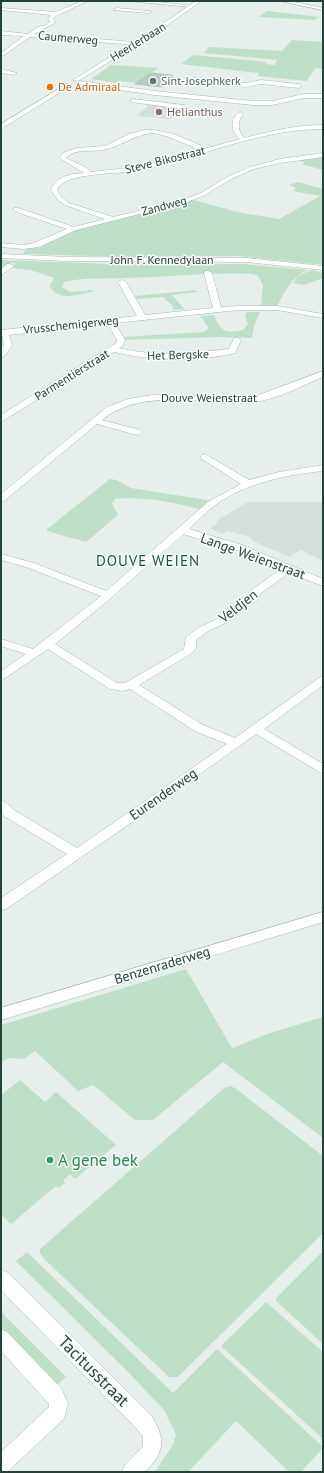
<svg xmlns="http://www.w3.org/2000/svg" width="324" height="1473" font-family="'PT Sans',sans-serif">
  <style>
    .built { fill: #d4dfda }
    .green { fill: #bfe0c8 }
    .building { fill: #bbcac4; stroke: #b8c9c2 }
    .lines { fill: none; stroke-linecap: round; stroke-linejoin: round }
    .street-casing { stroke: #a8b8b2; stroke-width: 1 }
    .secondary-casing { stroke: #a4bbb3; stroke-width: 1 }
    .street { fill: #fff; fill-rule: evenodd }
    .secondary { fill: #fff; fill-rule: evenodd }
    .worship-dot { fill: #6b7280; stroke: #f7fbf9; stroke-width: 1.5 }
    .food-dot { fill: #e8710a; stroke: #f7fbf9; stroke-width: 1.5 }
    .education-dot { fill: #8d6e63; stroke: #f7fbf9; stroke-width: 1.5 }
    .leisure-dot { fill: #2e9e5b; stroke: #f7fbf9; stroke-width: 1.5 }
    .labels { text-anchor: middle; stroke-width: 3; stroke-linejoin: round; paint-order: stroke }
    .far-street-label { font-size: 12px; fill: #24423a; stroke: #f7fbf9 }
    .far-worship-label { font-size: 12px; fill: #5b616d; stroke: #f7fbf9; text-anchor: start }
    .far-food-label { font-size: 12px; fill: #c56008; stroke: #f7fbf9; text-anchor: start }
    .far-education-label { font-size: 12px; fill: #785e54; stroke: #f7fbf9; text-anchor: start }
    .street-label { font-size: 14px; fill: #24423a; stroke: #f7fbf9 }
    .neighbourhood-label { font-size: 15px; letter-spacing: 1px; fill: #1f5548; stroke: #f7fbf9 }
    .near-leisure-label { font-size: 17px; fill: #27864d; stroke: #f7fbf9; text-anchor: start }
    .near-street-label { font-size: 17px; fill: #24423a; stroke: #f7fbf9 }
  </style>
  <rect width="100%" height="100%" fill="#e6efeb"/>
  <g class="built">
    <polygon points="149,105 181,109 170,119 137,116"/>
    <polygon points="248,502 323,502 323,561 301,550 290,557 257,543 247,536 228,531 222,534 210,528 218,523 216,521"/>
  </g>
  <g class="green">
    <polygon points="267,11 320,17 314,20 259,17"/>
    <polygon points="292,40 323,42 323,69 315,68 307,81 257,76 259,73 181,64 193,55 266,62 265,64 274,65 277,60 204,53 209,47 282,51"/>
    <polygon points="111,65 158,68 136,83 120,81 117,83 91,79"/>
    <polygon points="323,157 323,170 302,164 305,163 300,160"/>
    <polygon points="298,182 323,189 323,265 238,256 128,257 23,254 26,249 39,248 55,238 82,228 194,200 237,212 279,219 320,196 293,191 296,188 289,185"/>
    <path d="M1,260L136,265L243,264L307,270C291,278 285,291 277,306L261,305L263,285L258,276L253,274C210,272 168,277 125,278C104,279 84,277 64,282L62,287L70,292L92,290L94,291C80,295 57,302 50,286L54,278L31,270L10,268L16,263H9L4,267L1,266Z"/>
    <polygon points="311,270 323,273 323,278 304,285 293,283 298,276"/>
    <polygon points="195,290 197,292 172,295 184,309 173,310 172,305 163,297 137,299 135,296"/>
    <path d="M247,312H260L254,326L252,338L219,337L123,340L122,337L204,332L209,328L200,316L214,315C221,331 224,334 243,330L248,324L245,316Z"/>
    <path d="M110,479L116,480L131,488L213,501L201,510C177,502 139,496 115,499L112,503L118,515L86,542L47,531V529Z"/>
    <polygon points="186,969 232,1048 270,1033 323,1017 323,1138 223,1062 153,1120 135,1120 93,1085 78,1091 35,1051 24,1059 9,1058 2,1061 1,1060 1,1025"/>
    <polygon points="20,1080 45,1102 56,1092 116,1145 75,1179 70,1174 63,1180 65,1183 59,1188 56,1186 11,1224 1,1215 1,1095"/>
    <polygon points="230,1086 235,1088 323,1156 323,1233 178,1377 169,1377 43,1258 40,1253 40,1249 223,1089"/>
    <polygon points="323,1251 323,1344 276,1301 276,1298"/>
    <polygon points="27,1252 173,1393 217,1349 323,1447 323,1448 301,1472 289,1472 236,1421 188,1472 155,1472 172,1446 176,1435 164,1410 128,1372 16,1261"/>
    <polygon points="266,1302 323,1352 323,1439 221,1346"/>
    <polygon points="1,1312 66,1377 56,1386 1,1329"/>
  </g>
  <polygon class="building" points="152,73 172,75 171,77 174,77 162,87 135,84 148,74"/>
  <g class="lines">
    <defs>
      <g id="street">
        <polygon points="82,1 88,1 56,16 53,19 55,23 34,34 135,42 137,43 137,45 30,37 1,57 1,53 24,36 1,35 1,31 28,34 38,27 46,25 50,22 48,19 51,15 1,10 1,8 56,12"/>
        <polygon points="129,1 149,1 194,6 192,7"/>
        <polygon points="280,1 289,1 323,8 323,10"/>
        <polygon points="116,8 149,11 151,12 149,13 114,10"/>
        <polygon points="1,69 17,73 14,75 1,73"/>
        <polygon points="195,78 246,83 261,80 299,84 302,86 299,88 261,84 246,87 193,81 193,79"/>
        <polygon points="80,81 155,91 253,101 272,101 304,94 323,94 323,98 304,98 272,105 253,105 155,95 78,84 77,83"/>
        <polygon points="133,99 184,105 187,107 184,109 131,102 130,101"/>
        <path d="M240,112L243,114C237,123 237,131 245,138C271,131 296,125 323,125V129C259,129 199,158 137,171C119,174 64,172 57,190L62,198L69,203L113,217L183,200L201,193L227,177L250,167L280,159L323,153V157L280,163L254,169L231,179L205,195L187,202L76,230L39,247L23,249L1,247V243L23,245L34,243L67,229L19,213L14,210V208H18L74,227L105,219L65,205L58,200L51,190C56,176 71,174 84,173L61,159L60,156L65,152L77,148L105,146L129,134L145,130H154L174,134L207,148L240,139C231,131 229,119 240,112ZM154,133L169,137L200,150L136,167L91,172L85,167L66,158C75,148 91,152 102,150C121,147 134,134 154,133Z"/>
        <polygon points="7,264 10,264 14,266 1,275 1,269"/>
        <path d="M205,271H208L212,273L221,307L238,306H277L323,314V318L277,310H238L115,323L125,340L123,346L119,348C155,357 192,353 229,349L234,338H237L241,340L235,353C198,362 151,361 114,352L1,422V415L116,343L117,340L108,324L9,335L12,345L4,357H1V349L4,345L1,330L137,316L118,282L122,280L126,282L145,315L213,308L204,273Z"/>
        <path d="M323,371V377C301,386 278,399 254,402C245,404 235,402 226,402C185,401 136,392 102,420L140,430L142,432L140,434L137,435L97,424L4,501L1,502V494L107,407L128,399L152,395L253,397Z"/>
        <path d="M205,454L249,480L279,472L323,465V471C285,475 245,483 214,506C205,513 197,521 189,529L242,545L323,579V586L289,573L261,593L258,599L225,623L208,631L196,640V648L192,653L139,685L203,725L235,738L319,678L323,676V685L264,729L323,764V774L256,734L128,825L6,909L1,910V898L67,854L4,816L1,813V801L5,802L14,810L77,848L227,744L195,731L130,689L123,691L110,689L48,649L5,678L1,679V671L26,654L1,646V639L33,649L101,596L26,567L1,560V554L34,563L106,591L208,502L241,484L202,459L200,457L202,455ZM183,534L234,549L281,569L253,589L250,595L217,619L200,627L186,637L184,649L125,683H117L55,644L105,603Z"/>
        <polygon points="323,912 323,922 1,1020 1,1008"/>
        <path d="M1,1270L7,1272L151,1415C166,1439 165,1452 145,1472H122L125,1465L143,1446V1437L137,1429L1,1290Z"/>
        <polygon points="1,1329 7,1332 61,1388 68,1403 64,1419 7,1472 1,1472 1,1452 49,1407 49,1404 1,1351"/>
      </g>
      <g id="secondary">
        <polygon points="196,1 201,1 162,29 78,81 73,80 158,27"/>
        <polygon points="67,84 72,85 1,129 1,124"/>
        <polygon points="1,254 67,257 247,258 323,266 323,270 247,262 67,261 1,258"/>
      </g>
    </defs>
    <use href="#street" class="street-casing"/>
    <use href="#secondary" class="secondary-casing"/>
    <use href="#street" class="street"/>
    <use href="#secondary" class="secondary"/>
  </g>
  <circle class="worship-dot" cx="153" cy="81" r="4"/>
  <circle class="food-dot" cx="50" cy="87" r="4"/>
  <circle class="education-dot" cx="159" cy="112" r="4"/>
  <circle class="leisure-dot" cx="50" cy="1160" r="4"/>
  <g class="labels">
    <g class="far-street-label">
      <text transform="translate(68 38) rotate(5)" y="4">Caumerweg</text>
      <text transform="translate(138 42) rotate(-32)" y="4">Heerlerbaan</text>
      <text transform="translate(165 160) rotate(-14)" y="4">Steve Bikostraat</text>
      <text transform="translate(164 206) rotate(-15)" y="4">Zandweg</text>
      <text x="162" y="264">John F. Kennedylaan</text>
      <text transform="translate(71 325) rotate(-6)" y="4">Vrusschemigerweg</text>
      <text transform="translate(178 355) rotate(-2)" y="4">Het Bergske</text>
      <text transform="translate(72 375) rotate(-32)" y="4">Parmentierstraat</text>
      <text x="209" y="402">Douve Weienstraat</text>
    </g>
    <g class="far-worship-label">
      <text x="161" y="85">Sint-Josephkerk</text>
    </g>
    <g class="far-food-label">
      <text x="58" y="91">De Admiraal</text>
    </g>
    <g class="far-education-label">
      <text x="167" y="116">Helianthus</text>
    </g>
    <g class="street-label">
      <text transform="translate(253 556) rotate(20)" y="5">Lange Weienstraat</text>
      <text transform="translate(238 606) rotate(-38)" y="5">Veldjen</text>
      <text transform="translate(163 794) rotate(-35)" y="5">Eurenderweg</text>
      <text transform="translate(162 965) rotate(-17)" y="5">Benzenraderweg</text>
    </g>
    <g class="neighbourhood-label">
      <text x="148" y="566">DOUVE WEIEN</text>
    </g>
    <g class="near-leisure-label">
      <text x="58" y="1166">A gene bek</text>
    </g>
    <g class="near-street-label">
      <text transform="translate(94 1371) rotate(45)" y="6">Tacitusstraat</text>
    </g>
  </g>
  <rect width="324" height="1473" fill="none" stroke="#24423a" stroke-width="4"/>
</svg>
